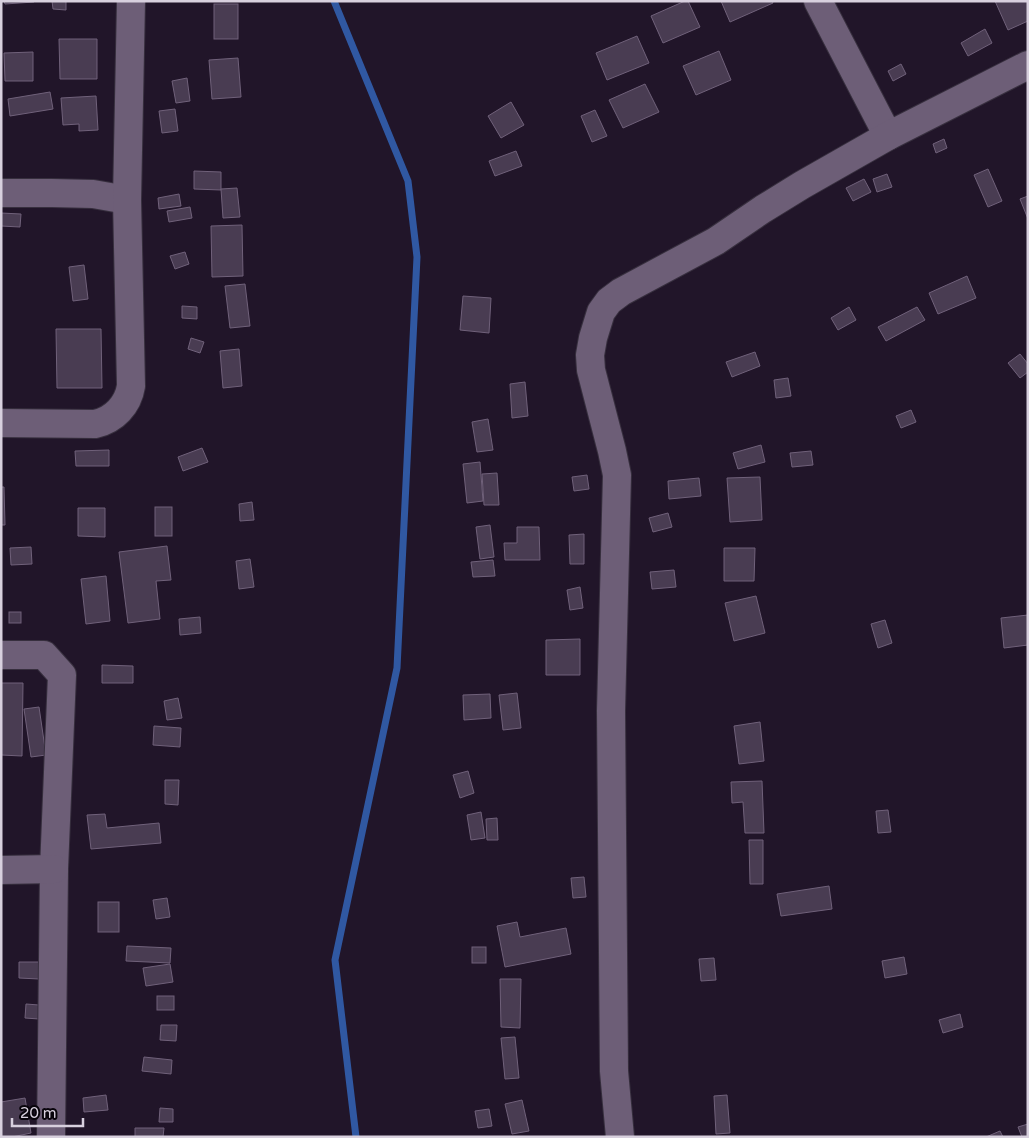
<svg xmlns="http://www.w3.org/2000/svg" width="1029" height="1138" font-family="'Varela Round',sans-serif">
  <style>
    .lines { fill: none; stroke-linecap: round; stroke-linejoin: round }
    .stream { stroke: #3058a2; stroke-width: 7 }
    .building { fill: #493c52; stroke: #70617a }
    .minor-casing { stroke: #372f3e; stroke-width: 30 }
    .minor { stroke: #6d5e77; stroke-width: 28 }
  </style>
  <rect width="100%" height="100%" fill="#211529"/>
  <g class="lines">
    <polyline class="stream" points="334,1 408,181 417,257 397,668 335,960 356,1137"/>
  </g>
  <g class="building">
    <polygon points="4,1 34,1 34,2 5,4"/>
    <polygon points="52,1 66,1 66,10 53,9"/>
    <polygon points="685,1 688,1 700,27 663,43 651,16"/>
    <polygon points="721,1 772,1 773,3 730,22"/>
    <polygon points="995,1 1028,1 1028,21 1008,30"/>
    <rect x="214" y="4" width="24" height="35"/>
    <polygon points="985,29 992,43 968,56 961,43"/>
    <polygon points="637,36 649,63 607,80 596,53"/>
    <polygon points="59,39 97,39 97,79 60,79"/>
    <polygon points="719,51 731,80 696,95 683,66"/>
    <polygon points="33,52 33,81 5,81 4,53"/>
    <polygon points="238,58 241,97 212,99 209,60"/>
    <polygon points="901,64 906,74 893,81 888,71"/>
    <polygon points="187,78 190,101 176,103 172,81"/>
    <polygon points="645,84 659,112 623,128 609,100"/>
    <polygon points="50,92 53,109 10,116 8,99"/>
    <polygon points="96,96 98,130 79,131 79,124 63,125 61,98"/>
    <polygon points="511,102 524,125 501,138 488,116"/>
    <polygon points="175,109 178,131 162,133 159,111"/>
    <polygon points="595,110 607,136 592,142 581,116"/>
    <polygon points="944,139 947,148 936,153 933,144"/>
    <polygon points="516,151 522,166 495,176 489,161"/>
    <polygon points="988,169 1002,201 988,207 974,175"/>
    <polygon points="194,171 221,172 221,190 194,189"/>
    <polygon points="887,174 892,187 877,192 873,179"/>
    <polygon points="864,179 871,192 853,201 846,188"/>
    <polygon points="237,188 240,217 223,218 221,189"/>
    <polygon points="179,194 181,206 159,209 158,198"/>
    <polygon points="1028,196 1028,219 1020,199"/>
    <polygon points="190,207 192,218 169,222 167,211"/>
    <polygon points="1,213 21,214 20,227 1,226"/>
    <polygon points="242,225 243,276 212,277 211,226"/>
    <polygon points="185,252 189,264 175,269 170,256"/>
    <polygon points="84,265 88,299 73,301 69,267"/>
    <polygon points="967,276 976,298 938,314 929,293"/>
    <polygon points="245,284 250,326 230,328 225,286"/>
    <polygon points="463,296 491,298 489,333 460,330"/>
    <polygon points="182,306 197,307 197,319 182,318"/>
    <polygon points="849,307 856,320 838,330 831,318"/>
    <polygon points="917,307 925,320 886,341 878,327"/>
    <polygon points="56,329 101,329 102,388 57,388"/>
    <polygon points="191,338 204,342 200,353 188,349"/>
    <polygon points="239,349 242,386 223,388 220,351"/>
    <polygon points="755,352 760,366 732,377 726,362"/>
    <polygon points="1020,354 1028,364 1028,372 1020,378 1008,363"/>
    <polygon points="788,378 791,396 776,398 774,380"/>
    <polygon points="525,382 528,416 512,418 510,384"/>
    <polygon points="911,410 916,422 901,428 896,416"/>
    <polygon points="488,419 493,450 477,452 472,422"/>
    <polygon points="761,445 765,462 738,469 733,453"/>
    <polygon points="202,448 208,462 183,471 178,457"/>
    <polygon points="109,450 109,466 76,466 75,451"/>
    <polygon points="811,451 813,465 792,467 790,453"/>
    <polygon points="480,462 483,501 467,503 463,464"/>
    <polygon points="497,473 499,505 484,505 482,474"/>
    <polygon points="587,475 589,489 574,491 572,477"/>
    <polygon points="760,477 762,520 730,522 727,478"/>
    <polygon points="699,478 701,496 669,499 668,481"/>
    <polygon points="1,487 4,487 5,525 1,525"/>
    <polygon points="252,502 254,520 240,521 239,504"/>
    <rect x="155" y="507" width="17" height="29"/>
    <polygon points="78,508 105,508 105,537 78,536"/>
    <polygon points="668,513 672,527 653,532 649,518"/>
    <polygon points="490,525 494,557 480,559 476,527"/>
    <polygon points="517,527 539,527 540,560 505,560 504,543 517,543"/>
    <polygon points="584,534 584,564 570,564 569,535"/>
    <polygon points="167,546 171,580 156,581 160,619 128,623 119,552"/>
    <polygon points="31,547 32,564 11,565 10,548"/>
    <polygon points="724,548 755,548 754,581 724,581"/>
    <polygon points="250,559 254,587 239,589 236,561"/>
    <polygon points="493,560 495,576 473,577 471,562"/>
    <polygon points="674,570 676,587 652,589 650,572"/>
    <polygon points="106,576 110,621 86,624 81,579"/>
    <polygon points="580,587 583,608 570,610 567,590"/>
    <polygon points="756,596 765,633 734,641 725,603"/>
    <rect x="9" y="612" width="12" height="11"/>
    <polygon points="1028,615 1028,645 1004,648 1001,618"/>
    <polygon points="200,617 201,633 180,635 179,619"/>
    <polygon points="885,620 892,643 878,648 871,624"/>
    <polygon points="580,639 580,675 546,675 546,640"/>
    <polygon points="102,665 133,666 133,683 102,683"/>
    <polygon points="1,683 23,683 22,756 1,755"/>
    <polygon points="517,693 521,728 503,730 499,695"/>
    <polygon points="490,694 491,718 464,720 463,695"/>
    <polygon points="178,698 182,718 167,720 164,701"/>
    <polygon points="39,707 46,755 31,757 24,709"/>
    <polygon points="760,722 764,761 739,764 734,726"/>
    <polygon points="154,726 181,728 180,747 153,745"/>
    <polygon points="468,771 474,793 460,798 453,775"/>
    <polygon points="165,780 179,780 178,805 165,804"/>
    <polygon points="762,781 764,833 745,833 743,802 732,803 731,782"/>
    <polygon points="888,810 891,832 878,833 876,811"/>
    <polygon points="481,812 485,838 471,840 467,815"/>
    <polygon points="105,814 107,828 159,823 161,843 91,849 87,815"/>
    <polygon points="497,818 498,840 487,840 486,819"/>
    <polygon points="749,840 763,840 763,884 750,884"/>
    <polygon points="584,877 586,897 573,898 571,878"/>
    <polygon points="829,886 832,909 781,916 777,894"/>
    <polygon points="167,898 170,917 156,919 153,900"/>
    <rect x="98" y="902" width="21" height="30"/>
    <polygon points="517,922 520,937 566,928 571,954 505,967 497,926"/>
    <polygon points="127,946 171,948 170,963 126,961"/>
    <rect x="472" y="947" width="14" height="16"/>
    <polygon points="904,957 907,974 885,978 882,961"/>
    <polygon points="714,958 716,980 701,981 699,959"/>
    <polygon points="19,962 39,962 39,979 19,978"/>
    <polygon points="170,964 173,982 146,986 143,968"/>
    <polygon points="500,979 521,979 520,1028 501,1027"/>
    <rect x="157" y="996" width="17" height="14"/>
    <polygon points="26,1004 39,1005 39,1019 25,1018"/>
    <polygon points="960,1014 963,1027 943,1033 939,1020"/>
    <polygon points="161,1025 177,1025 176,1041 160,1040"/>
    <polygon points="515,1037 519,1078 505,1079 501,1038"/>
    <polygon points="144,1057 172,1060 171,1074 142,1071"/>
    <polygon points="106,1095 108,1110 84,1112 83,1098"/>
    <polygon points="727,1095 730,1133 716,1134 714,1096"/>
    <polygon points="25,1098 31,1133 12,1137 1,1137 1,1102"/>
    <polygon points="522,1100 529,1131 512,1134 505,1104"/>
    <polygon points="160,1108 173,1109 173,1122 159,1122"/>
    <polygon points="489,1109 492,1126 478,1128 475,1111"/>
    <polygon points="1028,1124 1028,1137 1022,1137 1018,1127"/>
    <polygon points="135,1128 164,1128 163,1137 135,1137"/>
    <polygon points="1000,1131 1003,1137 986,1137"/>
  </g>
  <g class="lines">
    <defs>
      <g id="minor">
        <polyline points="818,1 888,136"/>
        <polyline points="1,193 52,193 93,194 127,200"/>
        <path d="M1,423L95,424C114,420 128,405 131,386L127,200L131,1"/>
        <polyline points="1,655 44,655 62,675 54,869 51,1137"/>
        <polyline points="1,870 54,869"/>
        <polyline points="620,1137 614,1071 611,711 617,475 612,451 591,370 590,355 593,338 601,312 609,301 621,292 716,241 763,209 802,185 888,136 1028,65"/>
      </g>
    </defs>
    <use href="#minor" class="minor-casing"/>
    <use href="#minor" class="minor"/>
  </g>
  <rect width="1029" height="1138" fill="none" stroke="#d8d0de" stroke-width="5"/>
  <path d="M12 1118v8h71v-8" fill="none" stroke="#d8d0de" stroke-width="2.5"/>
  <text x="20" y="1118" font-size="15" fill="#d8d0de" stroke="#08040b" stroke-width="4" paint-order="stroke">20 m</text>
</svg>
